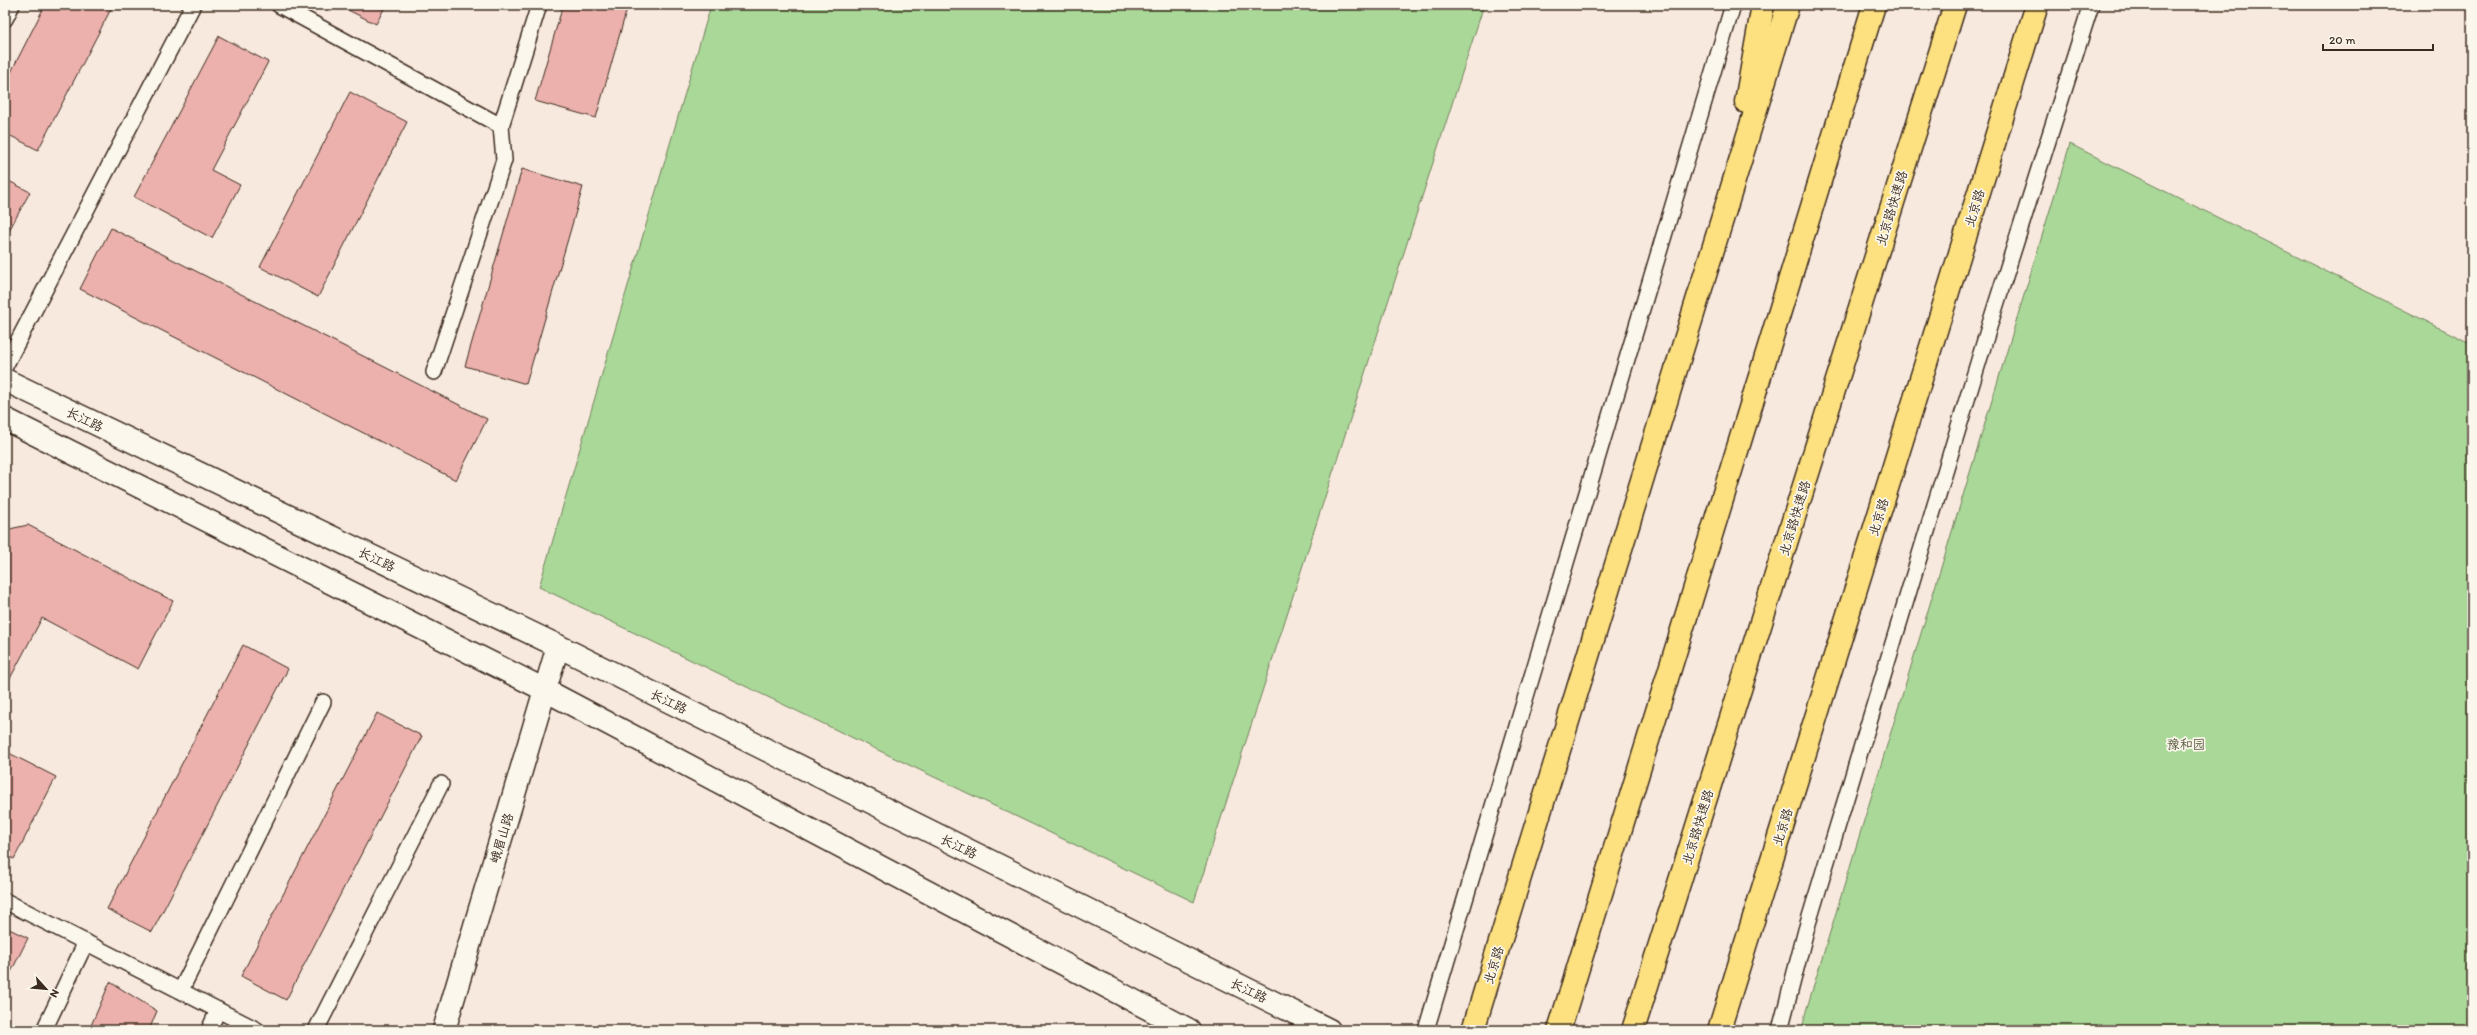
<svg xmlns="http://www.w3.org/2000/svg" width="2477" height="1035" font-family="Itim,'LXGW WenKai TC',sans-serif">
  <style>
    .green { fill: #a9d898; stroke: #72815b }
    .building { fill: #ecb1ac; stroke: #3b2a1e }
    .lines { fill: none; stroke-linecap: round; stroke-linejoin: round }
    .service-casing { stroke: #3b2a1e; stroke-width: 18 }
    .tertiary-casing { stroke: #3b2a1e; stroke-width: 25 }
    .primary-casing { stroke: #3b2a1e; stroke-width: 25 }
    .trunk-casing { stroke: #3b2a1e; stroke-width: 25 }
    .service { stroke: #fbf7ec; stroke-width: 15 }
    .tertiary { stroke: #fbf7ec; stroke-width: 22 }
    .primary { stroke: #fde080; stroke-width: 22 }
    .trunk { stroke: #fde080; stroke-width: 22 }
    .labels { text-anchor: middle; stroke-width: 3.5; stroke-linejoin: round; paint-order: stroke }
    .street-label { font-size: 13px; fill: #3b2a1e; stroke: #fbf7ec }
    .park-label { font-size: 13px; fill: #56563c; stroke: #fbf7ec }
  </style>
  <rect width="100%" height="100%" fill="#f8e9df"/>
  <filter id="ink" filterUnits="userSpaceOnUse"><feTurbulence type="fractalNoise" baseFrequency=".025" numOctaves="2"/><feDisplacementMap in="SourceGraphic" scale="8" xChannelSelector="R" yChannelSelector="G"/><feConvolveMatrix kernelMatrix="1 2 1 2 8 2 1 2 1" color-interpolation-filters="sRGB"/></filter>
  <g filter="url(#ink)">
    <g class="green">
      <polygon points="711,5 1484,5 1194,902 539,587"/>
      <polygon points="2070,144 2472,344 2472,1030 1802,1030 1806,1011"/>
    </g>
    <g class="building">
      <polygon points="45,5 113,5 38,150 5,133 5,84"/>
      <polygon points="338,5 386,5 376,24"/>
      <polygon points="563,5 628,5 596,118 535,101"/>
      <polygon points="219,36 268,62 211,170 240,185 212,238 134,197"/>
      <polygon points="350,92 407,122 318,297 260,267"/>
      <polygon points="522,169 583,187 526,384 465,366"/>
      <polygon points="5,179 30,192 5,238"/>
      <polygon points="111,228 487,419 456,480 80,289"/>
      <polygon points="28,525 173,601 138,669 42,618 5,688 5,530"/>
      <polygon points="243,645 288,669 152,932 107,909"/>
      <polygon points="377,713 422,736 286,1000 241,976"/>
      <polygon points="5,751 56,777 14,859 5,855"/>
      <polygon points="5,927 28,938 5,984"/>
      <polygon points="110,982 157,1011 149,1030 89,1030"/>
    </g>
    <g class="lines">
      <defs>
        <g id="service">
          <polyline points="279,5 501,126 539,5"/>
          <polyline points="5,19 12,5"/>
          <polyline points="5,366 193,5"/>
          <polyline points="434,372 504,160 501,126"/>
          <polyline points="5,901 257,1030"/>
          <polyline points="181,990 323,702"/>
          <polyline points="44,1030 86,942"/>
          <polyline points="209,1030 218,1010"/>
          <polyline points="316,1030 441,784"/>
          <polyline points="1426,1030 1733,5"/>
          <polyline points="1780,1030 1806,930 1989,327 2091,5"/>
        </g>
        <g id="tertiary">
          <polyline points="5,380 558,646 1329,1030"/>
          <polyline points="5,419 545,690 1189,1030"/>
          <polyline points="444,1030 558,646"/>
        </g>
        <g id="primary">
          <polyline points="1746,102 1763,5"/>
          <polyline points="1473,1030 1788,5"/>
          <polyline points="1719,1030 2037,5"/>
        </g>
        <g id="trunk">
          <polyline points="1559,1030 1874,5"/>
          <polyline points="1633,1030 1955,5"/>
        </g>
      </defs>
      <use href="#service" class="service-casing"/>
      <use href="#tertiary" class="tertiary-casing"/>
      <use href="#primary" class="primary-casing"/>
      <use href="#trunk" class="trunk-casing"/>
      <use href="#service" class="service"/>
      <use href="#tertiary" class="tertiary"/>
      <use href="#primary" class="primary"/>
      <use href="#trunk" class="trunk"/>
    </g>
  </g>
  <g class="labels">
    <g class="street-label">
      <text transform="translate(1891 208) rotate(-73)" y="5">北京路快速路</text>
      <text transform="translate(1974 208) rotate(-73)" y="5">北京路</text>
      <text transform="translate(85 419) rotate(26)" y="5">长江路</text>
      <text transform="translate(1878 517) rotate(-73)" y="5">北京路</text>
      <text transform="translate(1794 518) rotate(-73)" y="5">北京路快速路</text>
      <text transform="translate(377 559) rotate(26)" y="5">长江路</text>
      <text transform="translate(669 701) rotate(26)" y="5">长江路</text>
      <text transform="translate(1697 827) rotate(-73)" y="5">北京路快速路</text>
      <text transform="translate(1782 827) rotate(-73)" y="5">北京路</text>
      <text transform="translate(501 838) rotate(-73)" y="5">峨眉山路</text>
      <text transform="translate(959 846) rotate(26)" y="5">长江路</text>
      <text transform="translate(1493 965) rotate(-73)" y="5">北京路</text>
      <text transform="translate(1249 990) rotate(26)" y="5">长江路</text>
    </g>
    <g class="park-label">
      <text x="2186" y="749">豫和园</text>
    </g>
  </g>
  <rect width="2477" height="1035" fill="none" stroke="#fbf7ec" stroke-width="20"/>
  <rect x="10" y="10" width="2457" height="1015" fill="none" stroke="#3b2a1e" stroke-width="1.5" filter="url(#ink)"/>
  <g transform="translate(46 989) rotate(117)" stroke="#fbf7ec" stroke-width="3" paint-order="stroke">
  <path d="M0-3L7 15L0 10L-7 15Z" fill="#3b2a1e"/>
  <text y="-6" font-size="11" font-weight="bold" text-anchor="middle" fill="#3b2a1e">N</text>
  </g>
  <path d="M2323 44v6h110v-6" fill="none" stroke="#3b2a1e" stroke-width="2"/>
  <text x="2329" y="44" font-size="12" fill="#3b2a1e" stroke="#fbf7ec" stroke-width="3" paint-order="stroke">20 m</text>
</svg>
